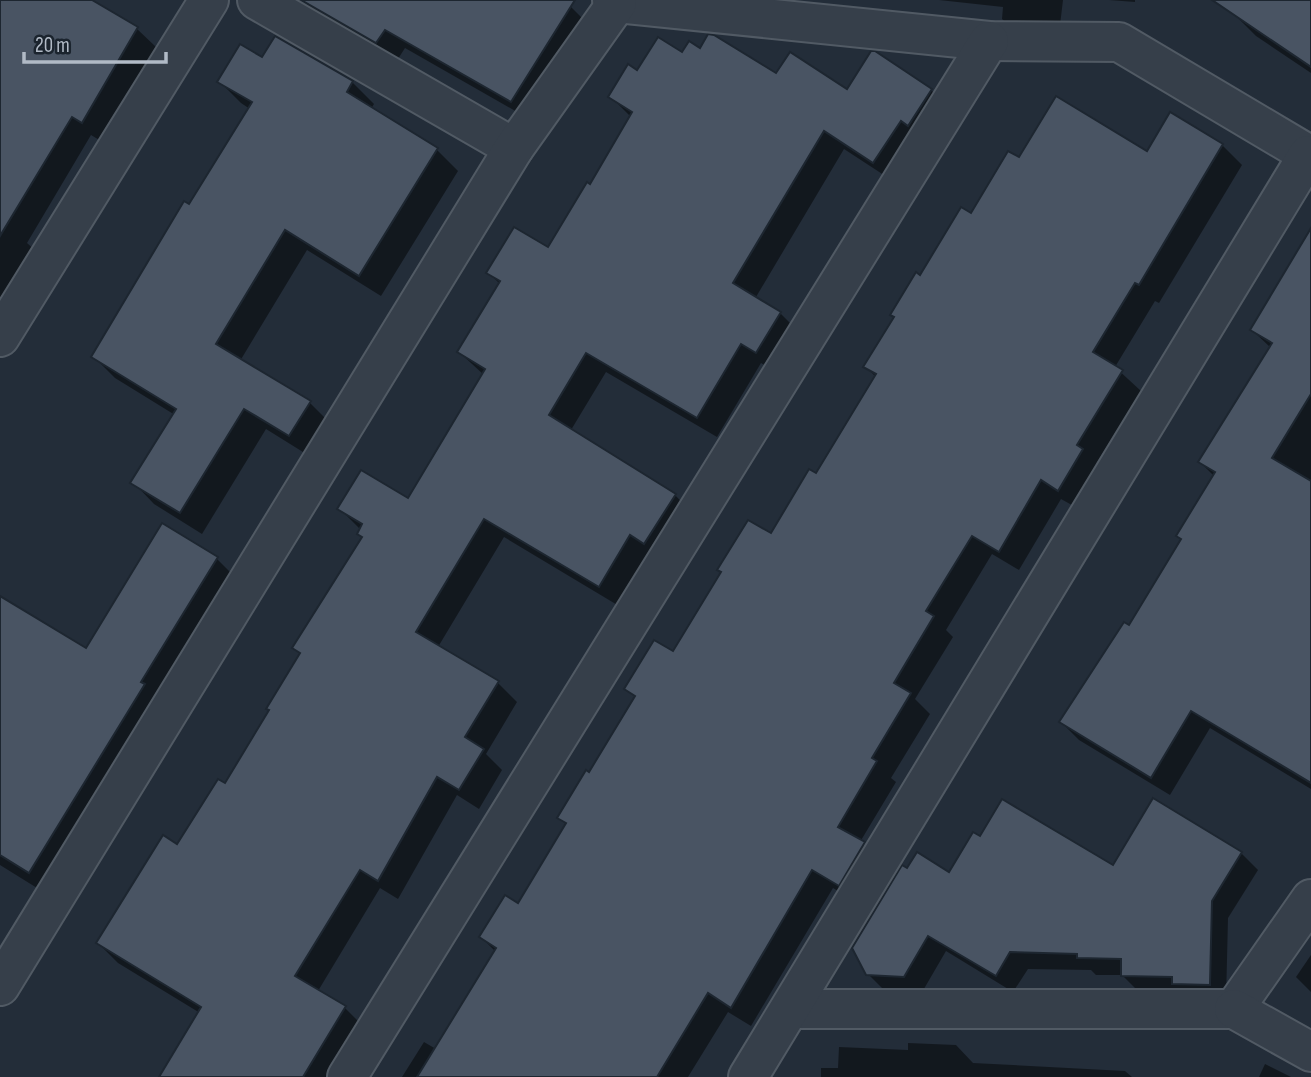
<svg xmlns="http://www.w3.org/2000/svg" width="1311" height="1077" font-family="'Sofia Sans Condensed',sans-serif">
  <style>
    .shadow { fill: #0007 }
    .building { fill: #495463; stroke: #1d2630; stroke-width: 2 }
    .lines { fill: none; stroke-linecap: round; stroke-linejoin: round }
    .street-casing { stroke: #515a64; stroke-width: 42 }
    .street { stroke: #363f4a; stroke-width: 38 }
  </style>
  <rect width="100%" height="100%" fill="#232d39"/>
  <g class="shadow">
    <polygon points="0,0 89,0 136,28 156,47 101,141 91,135 27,243 50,264 0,317"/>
    <polygon points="302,0 559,0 571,7 590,26 531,120 405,48 396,62 319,17"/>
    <polygon points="939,0 1063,0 1058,42 1025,41 1002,19 1003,7"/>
    <polygon points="1109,0 1135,0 1135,2"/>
    <polygon points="1229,0 1311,0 1311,73 1256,36 1233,13"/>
    <polygon points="275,38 352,82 374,104 371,109 436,149 458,171 381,296 307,250 240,361 310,403 331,424 311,457 266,429 202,534 154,504 133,482 175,415 115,378 94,357 250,109 241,103 219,81 262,60"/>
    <polygon points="682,54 709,56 777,76 847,91 931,90 951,110 893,181 844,149 756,297 780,313 800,333 776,372 761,363 717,437 606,372 571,430 675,495 694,515 619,606 504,537 438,647 498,683 517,702 486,754 502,770 479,809 457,795 398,899 380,888 318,991 345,1008 364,1027 334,1077 161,1077 200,1013 118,963 98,943 226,786 301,654 295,648 363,538 361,530 340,509 408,500 484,375 459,352 500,284 489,273 549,249 590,186 631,117 610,96 638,73"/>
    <polygon points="1222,145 1242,165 1159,303 1155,301 1115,367 1141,391 1096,464 1102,470 1079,509 1061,499 1019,570 992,554 946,630 953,637 915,699 930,714 891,778 896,782 860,842 883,863 859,904 833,888 751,1026 728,1012 688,1077 402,1077 424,1042 436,1049 496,952 481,937 519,905 567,825 559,818 590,774 636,698 627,689 674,654 771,536 817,475 876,377 865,366 921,277 1019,159 1147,153"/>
    <polygon points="1311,231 1311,789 1210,728 1170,795 1079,740 1061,722 1129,627 1182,540 1214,476 1200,462 1271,348 1252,330"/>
    <polygon points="216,558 245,587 58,901 0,865 0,598 86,651"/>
    <polygon points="980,838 1114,868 1241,853 1258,870 1228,918 1226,1001 1140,993 1122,975 1096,975 1091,970 1028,969 1013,992 946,951 921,994 885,991 868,974 908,870 949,874"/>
    <polygon points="1311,955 1311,992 1296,977"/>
    <polygon points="908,1043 956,1045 973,1063 1125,1071 1132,1077 821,1077 821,1068 838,1068 839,1047 908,1050"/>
    <polygon points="1265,1064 1291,1077 1259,1077"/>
  </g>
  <g class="building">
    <polygon points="0,0 92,0 138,27 82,123 72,117 0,236"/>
    <polygon points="301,0 575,0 511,102 385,30 376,43"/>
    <polygon points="1212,0 1311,0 1311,67"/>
    <polygon points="708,34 714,35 776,73 790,52 847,89 871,51 875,51 932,89 908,126 901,121 873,163 824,131 733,283 781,312 756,353 741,344 697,418 586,353 549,415 676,494 644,544 630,535 599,587 484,519 416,632 499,681 465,737 484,749 459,790 437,777 378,881 360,870 295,976 346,1006 303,1077 159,1077 201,1007 96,943 163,835 177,844 218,779 225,783 269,710 266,709 300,653 292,648 362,537 357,534 362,524 337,509 361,470 408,498 485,369 457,352 500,281 486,273 514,227 548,247 587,182 590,184 632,112 608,97 628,64 637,70 658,37 682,52 689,41 700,48"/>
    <polygon points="275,36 353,81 347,92 438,148 359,276 285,230 216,344 311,401 289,436 244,409 180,513 130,483 176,409 91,357 184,201 189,204 252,102 217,82 240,44 262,57"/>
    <polygon points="1056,96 1147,151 1170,112 1223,144 1139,285 1135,283 1093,352 1123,370 1077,445 1083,449 1058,491 1041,480 999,552 972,536 926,611 934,616 894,683 911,693 872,758 877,761 838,827 865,842 839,886 812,870 731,1008 708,993 657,1077 417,1077 496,948 479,937 505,895 518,903 566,823 557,818 586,770 589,772 635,696 624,689 654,640 673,651 721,572 717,570 748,520 771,533 809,469 816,473 876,374 863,367 894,317 890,315 916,272 920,275 961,207 971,213 1008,151 1019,157"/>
    <polygon points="1311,228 1311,394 1272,458 1311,481 1311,783 1191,711 1151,778 1059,722 1124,622 1129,625 1181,539 1176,536 1215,472 1198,462 1272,343 1250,330"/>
    <polygon points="162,523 218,557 141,682 145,684 29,873 0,855 0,596 86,648"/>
    <polygon points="1153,798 1242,852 1212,901 1210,985 1172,984 1172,977 1121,976 1121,959 1077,958 1077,954 1010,952 996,976 928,936 904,977 866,975 852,948 902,865 907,868 917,852 949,872 973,832 980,836 1002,799 1113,865"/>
  </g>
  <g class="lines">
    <defs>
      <g id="street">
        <polyline points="257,0 514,148"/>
        <polyline points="612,0 617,3 989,41 1119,42 1311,156"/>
        <polyline points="0,337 209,0"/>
        <polyline points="0,986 514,148 617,3"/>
        <polyline points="791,1009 1234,1009 1311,899"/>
        <polyline points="1234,1009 1311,1052"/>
        <polyline points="347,1077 989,41"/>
        <polyline points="748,1077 1308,155"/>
      </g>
    </defs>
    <use href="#street" class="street-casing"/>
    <use href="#street" class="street"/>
  </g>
  <path d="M24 52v10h142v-10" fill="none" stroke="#b1bac6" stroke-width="3.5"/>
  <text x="35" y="52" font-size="21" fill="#b1bac6" stroke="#1b242e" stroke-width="5" paint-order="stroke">20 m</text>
</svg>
